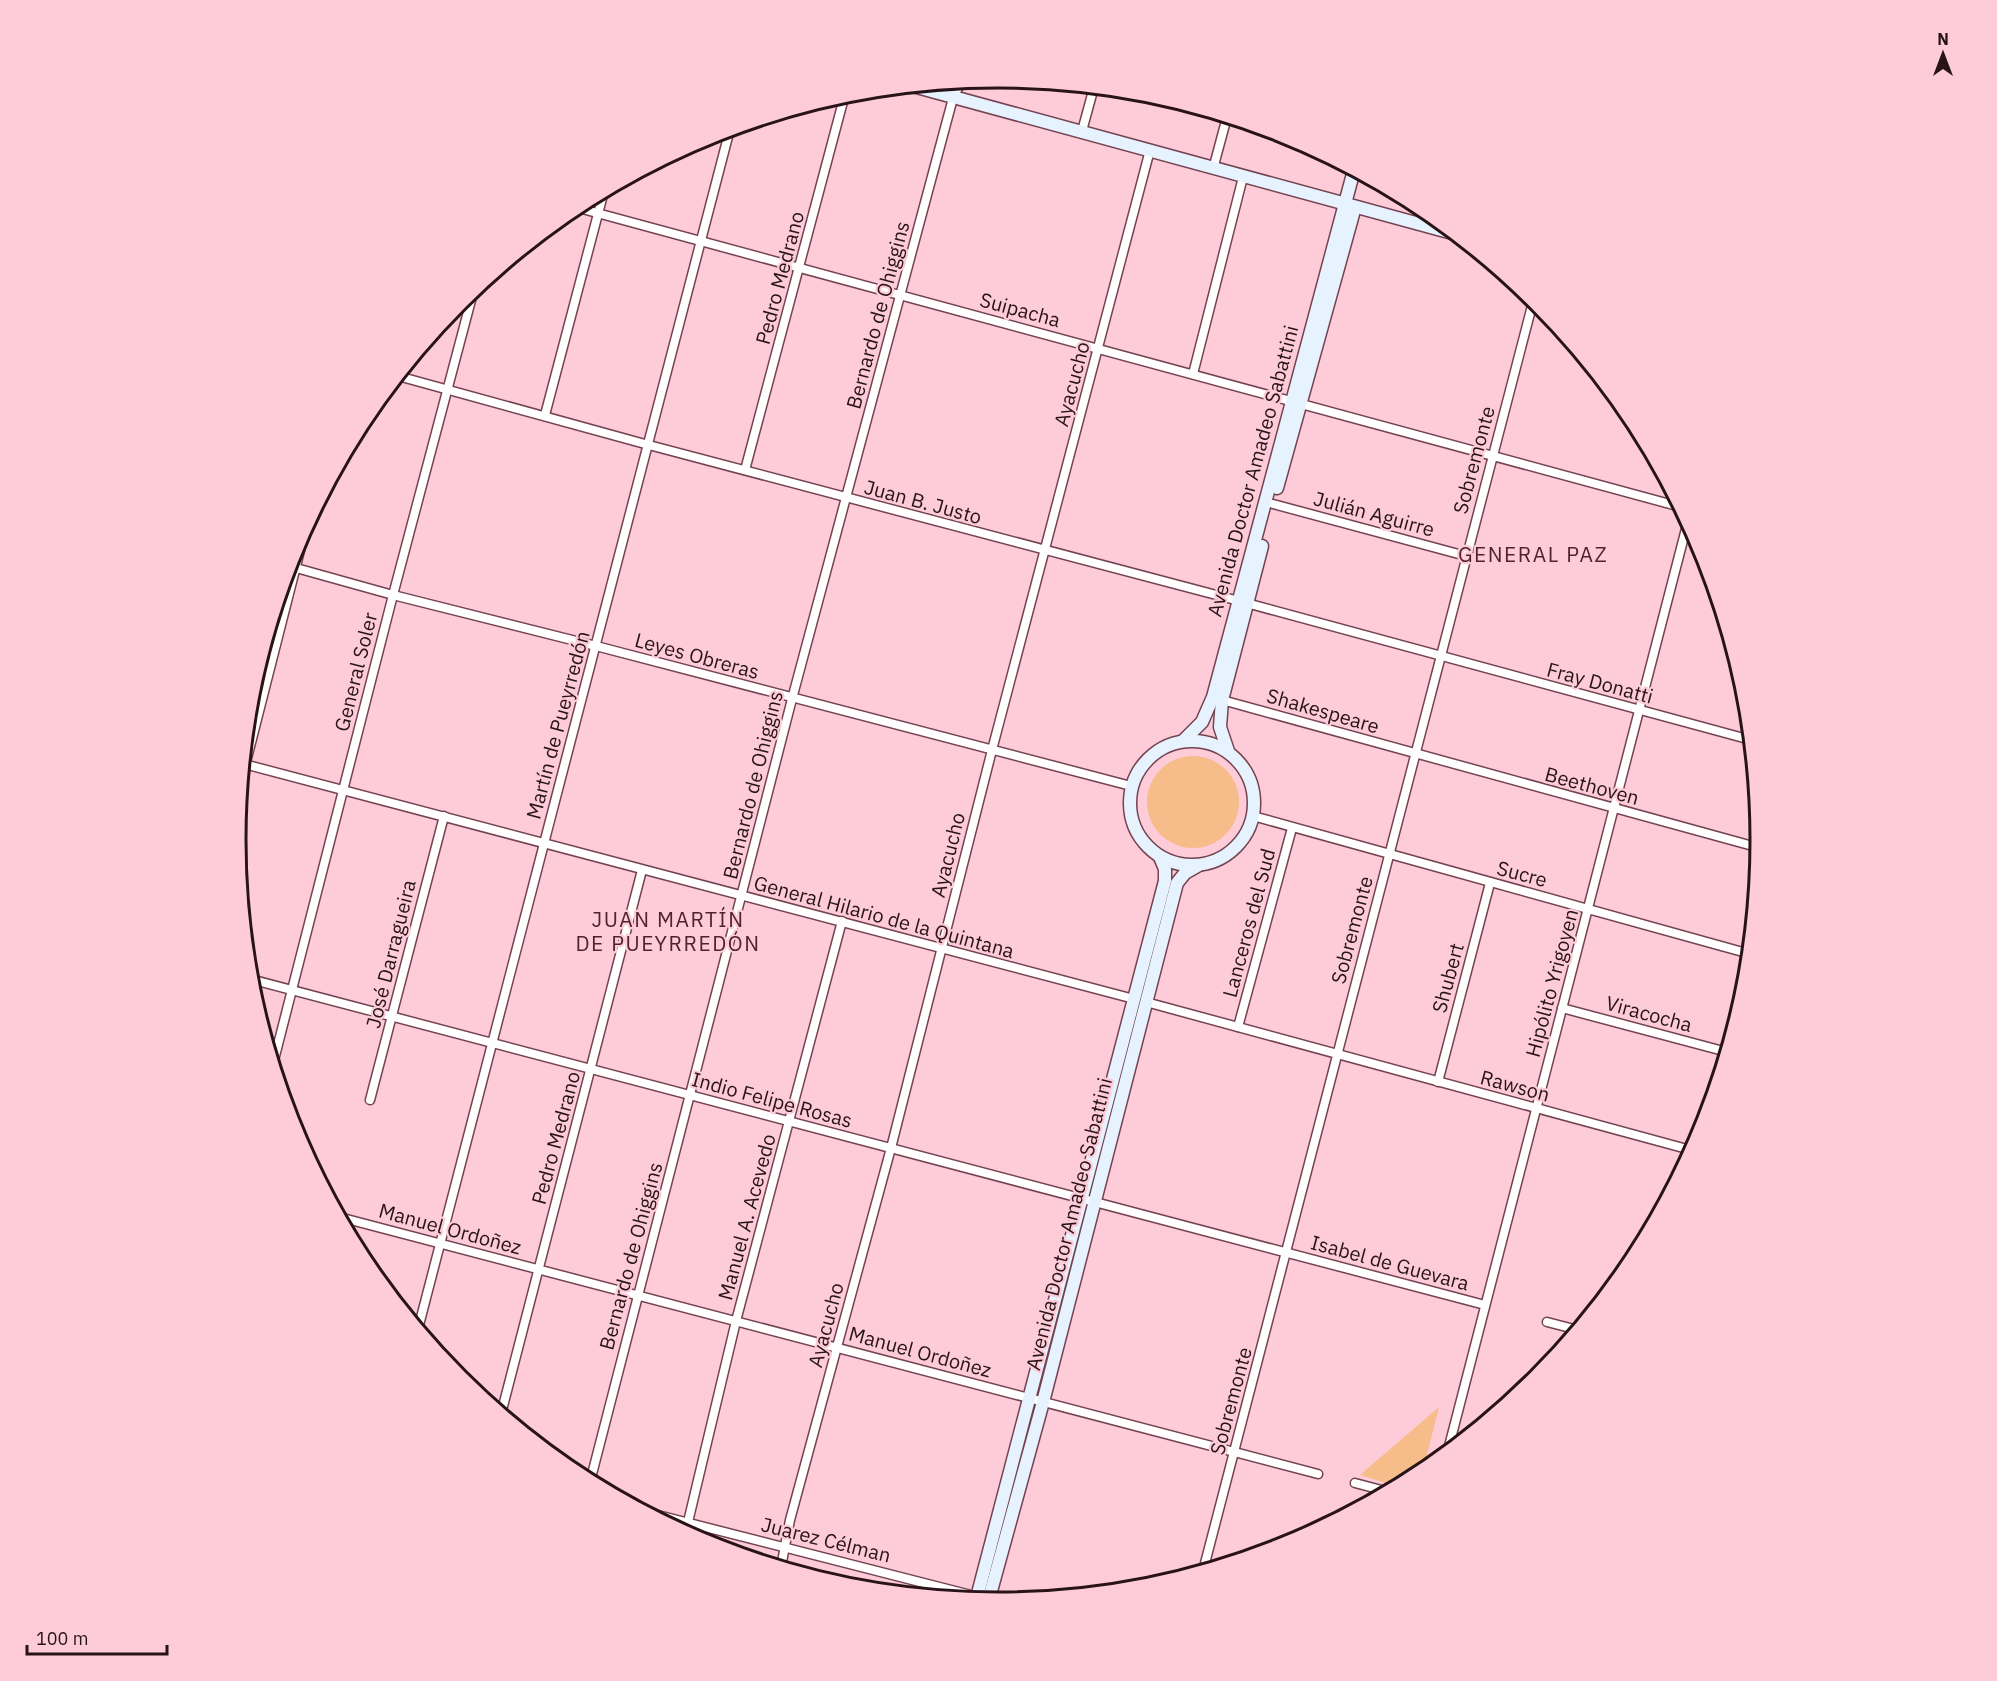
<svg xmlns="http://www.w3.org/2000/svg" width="1997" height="1681" font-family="'IBM Plex Sans',sans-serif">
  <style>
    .green { fill: #f6bc89 }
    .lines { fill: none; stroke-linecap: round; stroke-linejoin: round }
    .street-casing { stroke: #754251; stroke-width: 11 }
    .secondary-casing { stroke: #754251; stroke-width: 15 }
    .street { stroke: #fff; stroke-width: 8 }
    .secondary { stroke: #e6f3fe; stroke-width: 12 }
    .labels { text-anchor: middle; stroke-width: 4.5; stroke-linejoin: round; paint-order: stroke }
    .street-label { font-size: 20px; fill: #281319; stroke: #fdccd8 }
    .neighbourhood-label { font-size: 21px; letter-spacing: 1.5px; fill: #502130; stroke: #fdccd8 }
    .rim { fill: none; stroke: #281319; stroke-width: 3 }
  </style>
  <rect width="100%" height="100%" fill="#fdccd8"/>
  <g class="green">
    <circle cx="1193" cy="802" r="46"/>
    <polygon points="1439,1407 1422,1474 1399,1487 1360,1475"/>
  </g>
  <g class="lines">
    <defs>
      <g id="street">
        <polyline points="1082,131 1094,87"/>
        <polyline points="1213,169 1227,117"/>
        <polyline points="575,207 1681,507"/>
        <polyline points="1193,374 1243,177"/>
        <polyline points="398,376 645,444 1239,601 1751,740"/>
        <polyline points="545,415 604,191"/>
        <polyline points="745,470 845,94"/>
        <polyline points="1273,504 1466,556"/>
        <polyline points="289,566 393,595 596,646 1131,786"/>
        <polyline points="1222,700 1760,848"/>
        <polyline points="244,764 1134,999"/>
        <polyline points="242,778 306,527"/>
        <polyline points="1253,816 1750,954"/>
        <polyline points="250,979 1485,1305"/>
        <polyline points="1146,1002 1687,1149"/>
        <polyline points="1562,1008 1727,1052"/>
        <polyline points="1238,1027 1292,828"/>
        <polyline points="273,1064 393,595 474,289"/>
        <polyline points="1438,1082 1490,883"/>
        <polyline points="370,1100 444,816"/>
        <polyline points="339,1217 1318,1474"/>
        <polyline points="1547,1322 1578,1330"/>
        <path d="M418,1329C523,929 624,529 730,129"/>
        <polyline points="501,1414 642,870"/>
        <polyline points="1447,1454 1688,521"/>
        <polyline points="590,1482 792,699 953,98 961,82"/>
        <polyline points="1355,1483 1389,1492"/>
        <polyline points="642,1511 1002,1603"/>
        <polyline points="688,1522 736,1321 842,921"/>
        <polyline points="781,1567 790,1520 891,1148 992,750 1150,150"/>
        <polyline points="1203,1571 1534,298"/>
      </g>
      <g id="secondary">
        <polyline points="913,86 1456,234"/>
        <polyline points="1277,488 1355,207"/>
        <circle cx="1192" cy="803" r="62"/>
        <polyline points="1183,741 1202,722 1213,697 1354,170"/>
        <polyline points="1228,751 1220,727 1222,700 1262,546"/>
        <polyline points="976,1601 1165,881 1165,869 1160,857"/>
        <polyline points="988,1602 1043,1402 1177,883 1185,873 1199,865"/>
      </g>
    </defs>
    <use href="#street" class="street-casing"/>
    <use href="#secondary" class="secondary-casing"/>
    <use href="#street" class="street"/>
    <use href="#secondary" class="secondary"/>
  </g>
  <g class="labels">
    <g class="street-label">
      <text transform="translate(780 278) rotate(-75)" y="7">Pedro Medrano</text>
      <text transform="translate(1020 310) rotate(15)" y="7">Suipacha</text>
      <text transform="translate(878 315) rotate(-75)" y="7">Bernardo de Ohiggins</text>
      <text transform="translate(1072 384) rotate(-75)" y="7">Ayacucho</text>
      <text transform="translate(1474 460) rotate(-75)" y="7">Sobremonte</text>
      <text transform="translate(1253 471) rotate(-75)" y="7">Avenida Doctor Amadeo Sabattini</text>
      <text transform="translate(923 502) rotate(15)" y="7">Juan B. Justo</text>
      <text transform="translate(1374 514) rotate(15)" y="7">Julián Aguirre</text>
      <text transform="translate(697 656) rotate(15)" y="7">Leyes Obreras</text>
      <text transform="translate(356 672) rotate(-76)" y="7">General Soler</text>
      <text transform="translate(1600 683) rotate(15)" y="7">Fray Donatti</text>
      <text transform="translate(1323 711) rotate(16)" y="7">Shakespeare</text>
      <text transform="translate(558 725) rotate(-75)" y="7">Martín de Pueyrredón</text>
      <text transform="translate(753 785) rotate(-76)" y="7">Bernardo de Ohiggins</text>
      <text transform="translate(1592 786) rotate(15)" y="7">Beethoven</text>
      <text transform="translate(948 855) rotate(-76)" y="7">Ayacucho</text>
      <text transform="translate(1522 874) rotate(15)" y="7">Sucre</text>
      <text transform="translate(884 917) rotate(15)" y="7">General Hilario de la Quintana</text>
      <text transform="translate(1249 923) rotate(-75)" y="7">Lanceros del Sud</text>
      <text transform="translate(1352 930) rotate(-75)" y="7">Sobremonte</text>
      <text transform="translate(391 954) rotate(-76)" y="7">José Darragueira</text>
      <text transform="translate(1448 978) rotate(-75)" y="7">Shubert</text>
      <text transform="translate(1552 983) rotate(-75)" y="7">Hipólito Yrigoyen</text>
      <text transform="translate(1649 1014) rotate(15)" y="7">Viracocha</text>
      <text transform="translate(1515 1086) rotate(15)" y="7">Rawson</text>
      <text transform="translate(772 1100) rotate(15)" y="7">Indio Felipe Rosas</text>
      <text transform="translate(556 1138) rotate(-75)" y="7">Pedro Medrano</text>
      <text transform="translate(747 1217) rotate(-75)" y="7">Manuel A. Acevedo</text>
      <text transform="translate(1069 1224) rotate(-76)" y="7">Avenida Doctor Amadeo Sabattini</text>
      <text transform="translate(450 1229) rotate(15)" y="7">Manuel Ordoñez</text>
      <text transform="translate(631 1256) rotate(-75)" y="7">Bernardo de Ohiggins</text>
      <text transform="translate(1390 1263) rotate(15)" y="7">Isabel de Guevara</text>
      <text transform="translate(826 1325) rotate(-75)" y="7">Ayacucho</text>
      <text transform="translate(920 1352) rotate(15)" y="7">Manuel Ordoñez</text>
      <text transform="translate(1231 1401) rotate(-75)" y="7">Sobremonte</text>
      <text transform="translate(826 1540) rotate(14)" y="7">Juarez Célman</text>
    </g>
    <g class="neighbourhood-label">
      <text x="1533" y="562">GENERAL PAZ</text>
      <text x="668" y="927">JUAN MARTÍN<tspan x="668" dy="24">DE PUEYRREDÓN</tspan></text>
    </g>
  </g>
  <path d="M0 0H1997V1681H0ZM246 840a752 752 0 1 1 1504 0a752 752 0 1 1-1504 0Z" fill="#fdccd8" fill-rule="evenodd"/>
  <path class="rim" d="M246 840a752 752 0 1 1 1504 0a752 752 0 1 1-1504 0Z"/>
  <g transform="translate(1943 54)" stroke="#fdccd8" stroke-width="4.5" paint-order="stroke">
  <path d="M0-4.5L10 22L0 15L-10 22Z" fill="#281319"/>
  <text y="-9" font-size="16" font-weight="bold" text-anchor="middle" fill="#281319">N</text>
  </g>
  <path d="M27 1645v9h140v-9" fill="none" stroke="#281319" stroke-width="3"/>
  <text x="36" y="1645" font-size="18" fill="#281319" stroke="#fdccd8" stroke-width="4.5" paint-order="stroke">100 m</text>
</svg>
